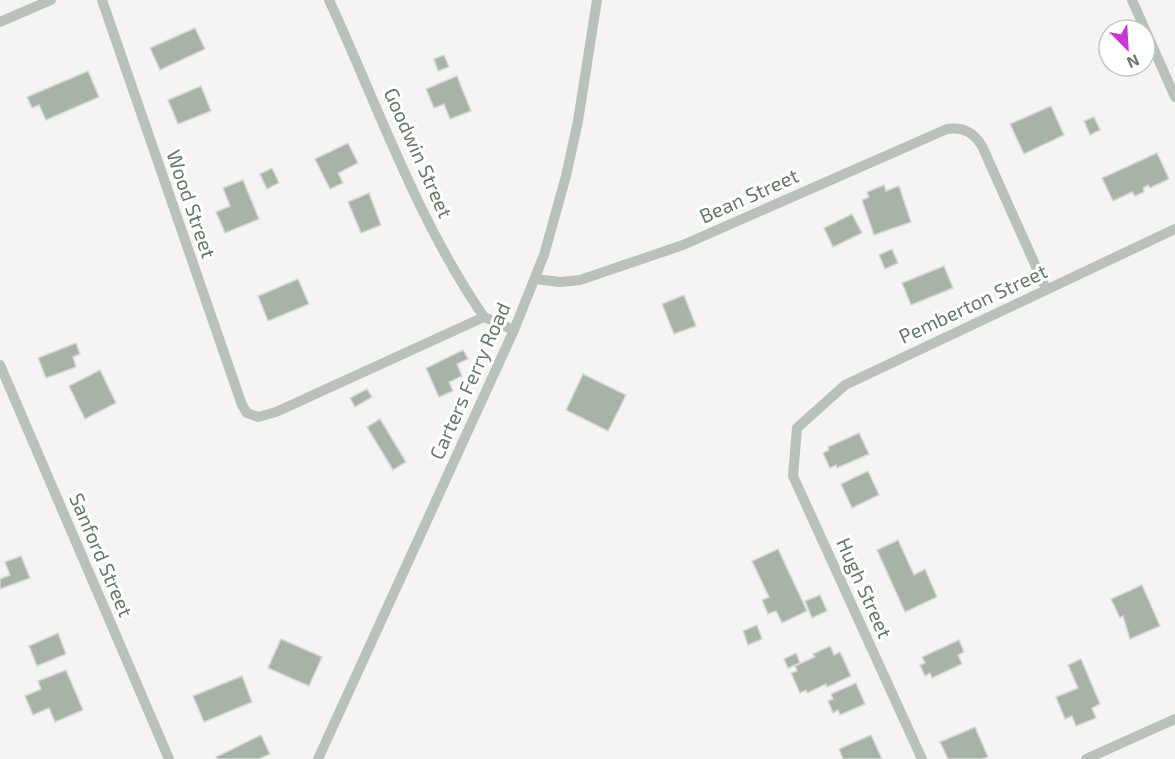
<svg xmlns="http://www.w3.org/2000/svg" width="1175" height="759" font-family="'Exo 2',sans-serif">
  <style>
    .building { fill: #a8b3a8; stroke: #d8d6d6; stroke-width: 1.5 }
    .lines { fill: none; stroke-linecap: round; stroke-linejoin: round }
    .minor { stroke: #b9c1ba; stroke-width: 10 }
    .labels { text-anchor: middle; stroke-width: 6; stroke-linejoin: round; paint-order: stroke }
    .street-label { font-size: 20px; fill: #647b67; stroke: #fff }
  </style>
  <rect width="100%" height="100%" fill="#f6f3f4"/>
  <g class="building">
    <polygon points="195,28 205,49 160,70 150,48"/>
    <polygon points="444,55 449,67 438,71 434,59"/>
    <polygon points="88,71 99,97 46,120 39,105 32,108 27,97"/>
    <polygon points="457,76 471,111 450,119 444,104 434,108 426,89"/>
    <polygon points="201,86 211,111 178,124 168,100"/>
    <polygon points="1051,106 1064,135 1024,154 1010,124"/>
    <polygon points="1094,117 1100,130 1090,135 1084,121"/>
    <polygon points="348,143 358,163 338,173 343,183 330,189 315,159"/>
    <polygon points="1157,153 1169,179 1150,188 1148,185 1143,188 1144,192 1135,196 1132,192 1113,201 1102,178"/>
    <polygon points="272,168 279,183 267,189 260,174"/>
    <polygon points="243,180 259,219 225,233 216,212 230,206 223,188"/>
    <polygon points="884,185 886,191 899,186 911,222 874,235 862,200 869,197 867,192"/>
    <polygon points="369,193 381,225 361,233 348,202"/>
    <polygon points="852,214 862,233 833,247 824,228"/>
    <polygon points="892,249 898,263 885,269 879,255"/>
    <polygon points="944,266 953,288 911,305 902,283"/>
    <polygon points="298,279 309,304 268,321 258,296"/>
    <polygon points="684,295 696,326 674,334 662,304"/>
    <polygon points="76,343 80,354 73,357 76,367 46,378 38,358"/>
    <polygon points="463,350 468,359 457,364 462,376 449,382 453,391 439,397 426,368"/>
    <polygon points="100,370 116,403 85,419 69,386"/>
    <polygon points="583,374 626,395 608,431 566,410"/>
    <polygon points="367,389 372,397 355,407 350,398"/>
    <polygon points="380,419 406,462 393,470 367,427"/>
    <polygon points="859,433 869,454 837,468 836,465 830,468 823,453 829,450 828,447"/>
    <polygon points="868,471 879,495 852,508 841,484"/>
    <polygon points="898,540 914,575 925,569 937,597 905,612 877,550"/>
    <polygon points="778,549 807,611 782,623 776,611 768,614 762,600 769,597 752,561"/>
    <polygon points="21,556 30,578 0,589 0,579 10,575 5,562"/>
    <polygon points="1142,585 1160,626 1130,639 1123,616 1120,618 1111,599"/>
    <polygon points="820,595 827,611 812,618 805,601"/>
    <polygon points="757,625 762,639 748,645 743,631"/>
    <polygon points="58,633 66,654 37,666 29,646"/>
    <polygon points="281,639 322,657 309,686 268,668"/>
    <polygon points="959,640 964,652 958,655 962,664 932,678 930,673 925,676 920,665 925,663 922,657"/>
    <polygon points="830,646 834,655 840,652 851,676 827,687 826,684 807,693 806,690 800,693 791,673 797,671 795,666 815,657 813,654"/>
    <polygon points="796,653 800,663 788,668 784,659"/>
    <polygon points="1081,659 1100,704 1092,708 1096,718 1076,726 1072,716 1065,719 1056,697 1078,688 1068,665"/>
    <polygon points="66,670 83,710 55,722 49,708 33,715 25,696 41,689 38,681"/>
    <polygon points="242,676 252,702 204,722 193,696"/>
    <polygon points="856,683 865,704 840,715 838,710 833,713 828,701 833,699 831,694"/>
    <polygon points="975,727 988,757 982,759 948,759 940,742"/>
    <polygon points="261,735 270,754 259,759 217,759 216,757"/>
    <polygon points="871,735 882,759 843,759 839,749"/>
  </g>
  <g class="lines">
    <g class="minor">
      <polyline points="102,0 242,405 247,413 258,417 276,412 484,317 514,330"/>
      <path d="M329,0C378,106 417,220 484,317"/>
      <polyline points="1132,0 1175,97"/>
      <polyline points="0,22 51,0"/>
      <path d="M535,279L560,282L580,280L683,245L947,129C964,127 973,132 982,146L1046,289"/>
      <polyline points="0,365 169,759"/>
      <polyline points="318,759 514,330 544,255 566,176 578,121 597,0"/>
      <polyline points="922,759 793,476 797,428 845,385 1175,229"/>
      <polyline points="1086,759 1175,719"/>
    </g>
  </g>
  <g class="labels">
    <g class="street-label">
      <text transform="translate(418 153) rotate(66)" y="7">Goodwin Street</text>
      <text transform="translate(749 196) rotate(-24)" y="7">Bean Street</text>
      <text transform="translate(191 204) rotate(71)" y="7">Wood Street</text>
      <text transform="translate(973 304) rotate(-25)" y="7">Pemberton Street</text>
      <text transform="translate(470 381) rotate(-66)" y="7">Carters Ferry Road</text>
      <text transform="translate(101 555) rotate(67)" y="7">Sanford Street</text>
      <text transform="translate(864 588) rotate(66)" y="7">Hugh Street</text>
    </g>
  </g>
  <g transform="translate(1127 48) rotate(156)"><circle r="28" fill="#ffffff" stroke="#c1cac2" stroke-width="1.5"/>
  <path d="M0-4.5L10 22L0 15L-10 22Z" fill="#ca37d2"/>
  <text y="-9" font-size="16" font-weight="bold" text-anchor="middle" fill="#647b67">N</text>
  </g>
</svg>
